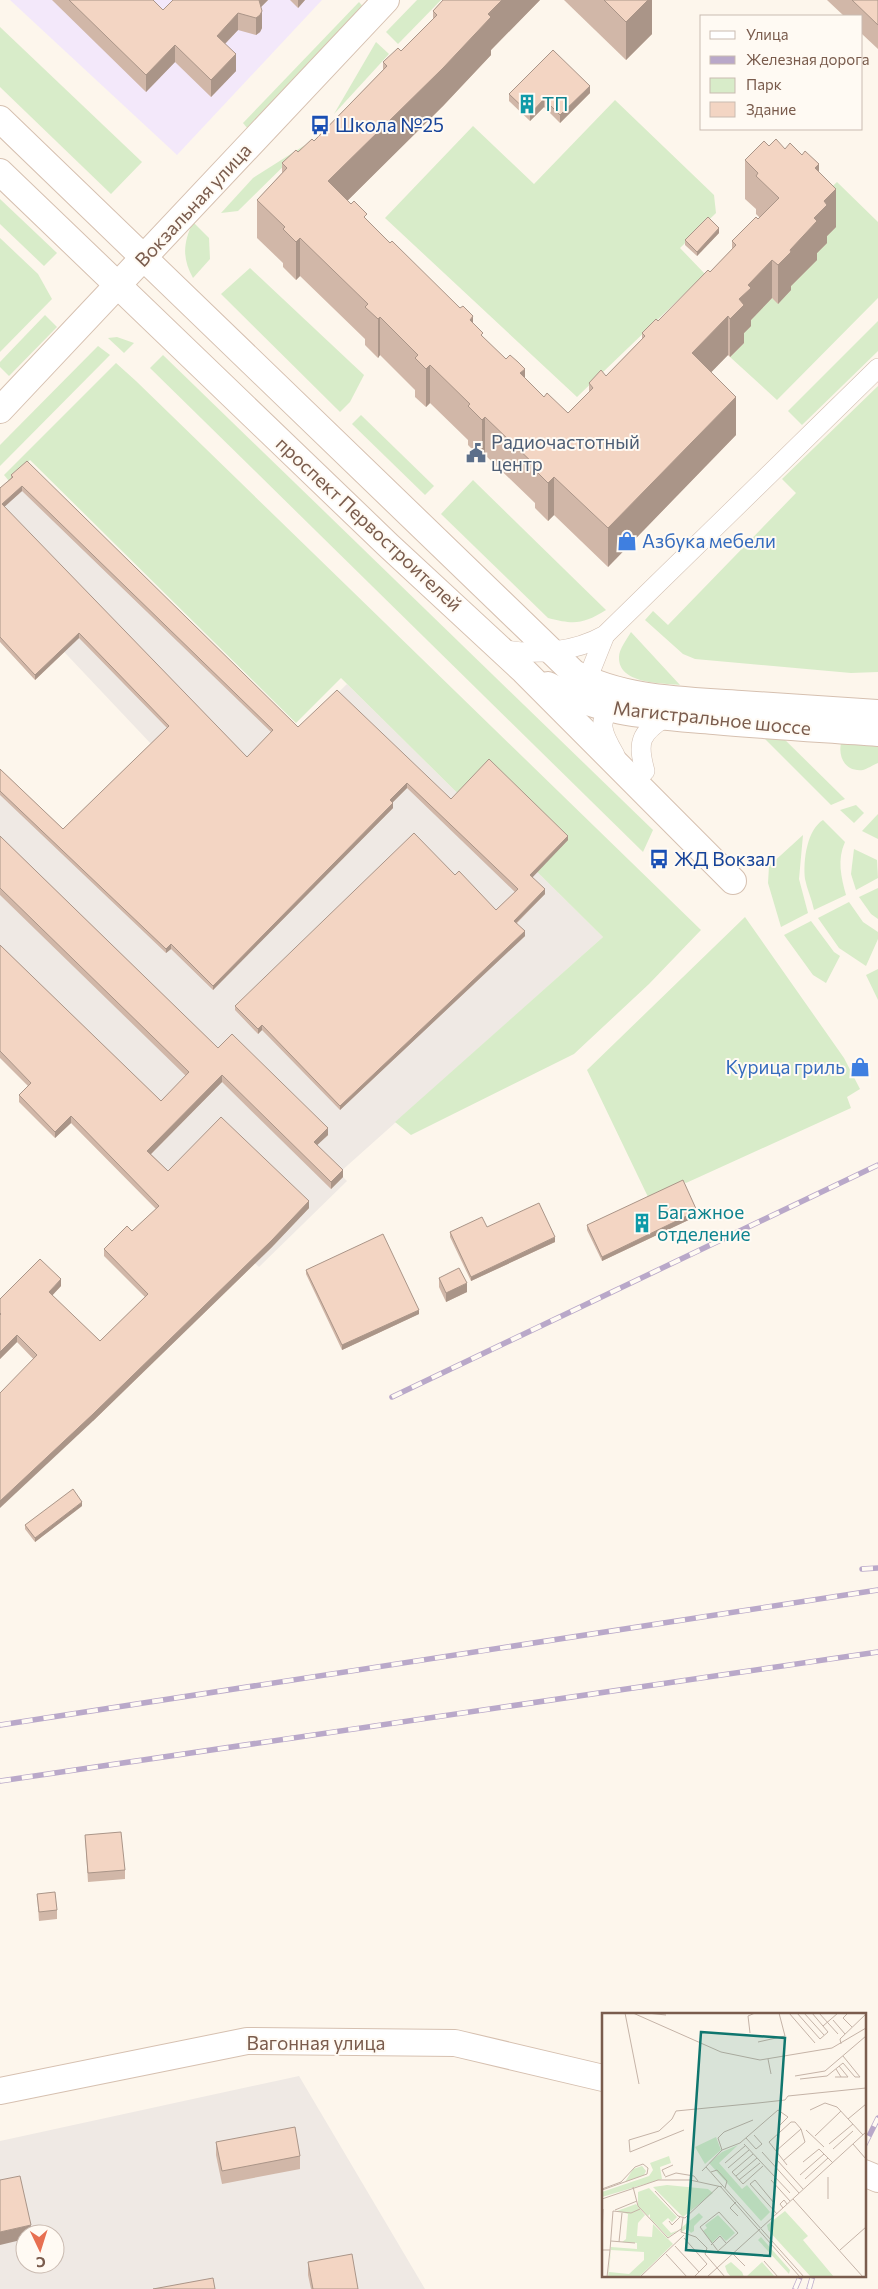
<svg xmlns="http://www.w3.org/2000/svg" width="878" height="2289" font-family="Commissioner,sans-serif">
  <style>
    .industrial { fill: #efe9e4; fill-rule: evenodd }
    .education { fill: #f3e8fa }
    .green { fill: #d8ecc9 }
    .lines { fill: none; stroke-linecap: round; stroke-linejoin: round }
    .street-casing { stroke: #d1beb0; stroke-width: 20 }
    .secondary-casing { stroke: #d6c0b0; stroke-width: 28 }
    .street { stroke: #fff; stroke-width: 19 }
    .secondary { stroke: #fff; stroke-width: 26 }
    .rail-casing { stroke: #b9a8c9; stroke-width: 5.5 }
    .rail { stroke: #fffaf3; stroke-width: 4; stroke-dasharray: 11; stroke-linecap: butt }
    .wall { fill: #d1b7a8; fill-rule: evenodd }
    .shaded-wall { fill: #aa9588 }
    .building { fill: #f3d5c3; stroke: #aa9588; fill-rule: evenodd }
    .labels { text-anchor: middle; stroke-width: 4; stroke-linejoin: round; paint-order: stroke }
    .culture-label { font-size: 19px; fill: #0d838f; stroke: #fffaf3; text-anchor: start }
    .transit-label { font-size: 19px; fill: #164399; stroke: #fffaf3; text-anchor: start }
    .street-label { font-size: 19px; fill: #7a5c4d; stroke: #fffaf3 }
    .service-label { font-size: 19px; fill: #4e5e75; stroke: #fffaf3; text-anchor: start }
    .shop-label { font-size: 19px; fill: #366cbe; stroke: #fffaf3; text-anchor: start }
    .inset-road { fill: none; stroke: #c5b3a7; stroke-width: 1 }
    .view { fill: #0f766e; fill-opacity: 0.15; stroke: #0f766e; stroke-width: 2.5 }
    .inset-edge { fill: none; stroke: #7a5c4d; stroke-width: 2.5 }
  </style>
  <rect width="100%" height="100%" fill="#fdf6ec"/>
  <g class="industrial">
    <polygon points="27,466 298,732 347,684 603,937 339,1173 347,1181 259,1267 0,1021 0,774 63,834 153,746 0,584 0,490"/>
    <path d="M299,2076L425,2289H0V2141ZM25,2234H55V2264H25Z"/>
  </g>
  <polygon class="education" points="10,0 322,0 177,155"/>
  <g class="green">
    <polygon points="417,0 441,0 398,44 386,32"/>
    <polygon points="359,2 365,9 248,129 243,123"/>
    <polygon points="0,27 142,162 111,194 0,87"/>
    <polygon points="376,42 389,54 334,114"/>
    <polygon points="615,100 714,195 716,213 680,248 705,274 577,397 385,218 473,126 534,184"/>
    <polygon points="305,145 238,211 221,213 253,178"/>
    <polygon points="837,182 878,222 878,298 777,400 730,357 744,343 739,338 748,323 772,298 778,303 817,201"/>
    <polygon points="0,199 57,253 44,266 0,224"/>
    <path d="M193,222L209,238L210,259L193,278C182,258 183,243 193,222Z"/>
    <polygon points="0,238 38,274 52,299 0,352"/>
    <polygon points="250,268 364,375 350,402 340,412 221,294"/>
    <polygon points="45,315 57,327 9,376 0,367 0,362"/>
    <polygon points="878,321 878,351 802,425 788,411"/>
    <polygon points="117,337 134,343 124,353 108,338"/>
    <polygon points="98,346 110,355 0,466 0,445"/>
    <polygon points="163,355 653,830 643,852 150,368"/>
    <polygon points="116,363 136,381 701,930 649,984 574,1054 411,1135 395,1122 603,937 341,678 296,723 30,460 9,481 4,475"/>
    <polygon points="878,386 878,672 851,673 695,659 683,654 645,620 653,611 668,625 796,493 782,479"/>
    <polygon points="361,415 434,486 425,495 352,424"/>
    <path d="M473,480L606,610C583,624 575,625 548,618L441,514Z"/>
    <path d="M631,632L680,685C661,683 618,684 619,657C619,649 627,639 631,632Z"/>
    <polygon points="780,735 845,799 831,805 762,736"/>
    <path d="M841,743L878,744V763C873,765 867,769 863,770C845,772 838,757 841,743Z"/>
    <polygon points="856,805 864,813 854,823 840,810"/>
    <polygon points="878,814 878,839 862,831"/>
    <path d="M823,820L845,842C837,859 841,877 846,895L814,910C812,900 807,889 805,879C803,860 807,830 823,820Z"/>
    <polygon points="803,835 799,879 808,913 781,927 768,883 769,866"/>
    <polygon points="854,849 877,860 878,878 856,890 851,874"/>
    <polygon points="878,888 878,919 871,914 859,897"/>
    <polygon points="849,902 863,922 878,932 878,939 866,966 839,948 818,918"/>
    <polygon points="745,917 844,1058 860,1089 847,1097 851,1108 686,1183 683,1181 649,1199 587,1070"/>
    <polygon points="811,921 834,952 840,956 826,983 813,975 784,935"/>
    <polygon points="878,969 878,1000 866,975"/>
  </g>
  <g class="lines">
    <defs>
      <g id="street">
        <path d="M501,649C535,656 575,652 605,635L878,368"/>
        <polyline points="583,690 605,635"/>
        <path d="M615,755C604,736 592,716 620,704"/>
        <path d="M645,771C637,742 640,734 664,718"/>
      </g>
      <g id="secondary">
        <path d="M0,119L574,673C623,700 686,700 741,704C787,707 832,710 878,713"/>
        <polyline points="0,172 388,545 524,671 733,881"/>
        <polyline points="0,410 386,0"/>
        <path d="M548,685C602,715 654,716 714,721C769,726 823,729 878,733"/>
        <polyline points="0,2091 247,2041 455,2043 603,2078"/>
        <polyline points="864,2173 878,2179"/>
      </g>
    </defs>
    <use href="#street" class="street-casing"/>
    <use href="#secondary" class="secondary-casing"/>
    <use href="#street" class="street"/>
    <use href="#secondary" class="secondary"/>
    <defs>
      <g id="rail">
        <polyline points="392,1397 878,1165"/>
        <polyline points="862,1569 878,1568"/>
        <polyline points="0,1725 878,1590"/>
        <polyline points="0,1781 878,1652"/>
        <polyline points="864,2146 878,2118"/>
        <polyline points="795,2289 801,2275"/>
        <polyline points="809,2289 813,2275"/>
      </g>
    </defs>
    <use href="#rail" class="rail-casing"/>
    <use href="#rail" class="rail"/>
  </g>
  <g class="wall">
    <polygon points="52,0 153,0 163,10 173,0 268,0 261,7 262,28 260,32 256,35 238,30 225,44 236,71 211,97 175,62 146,92"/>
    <polygon points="290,0 305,0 298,8"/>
    <polygon points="443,0 540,0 491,50 491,55 443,106 347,201 473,323 483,337 544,397 568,413 589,392 589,383 606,376 642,339 642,333 658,321 710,272 732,249 732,241 760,218 756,214 756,209 745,199 745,160 769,146 785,149 819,172 836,227 827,236 827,243 817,253 817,260 791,286 791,290 778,304 772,298 751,320 751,326 744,333 744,343 730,357 728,355 711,372 736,435 608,567 554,515 548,521 535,508 535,503 485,455 482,459 468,445 468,440 430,403 426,407 415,397 415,390 380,355 378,358 365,345 365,339 300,276 296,280 283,267 283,263 257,238 257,200 282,173 282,163 314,141 383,70 383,62 401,51 433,19 433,11"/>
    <polygon points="564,0 652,0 652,34 626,60"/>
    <polygon points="827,0 878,0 878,49 862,34 862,16 844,16"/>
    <polygon points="590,93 560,123 544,107 530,121 509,101 509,94"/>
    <polygon points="719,233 697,256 685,245 685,240"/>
    <path d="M11,475L298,727L451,799L568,840L532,877L545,894L517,923L525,936L340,1110L262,1030L258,1034L235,1010V1006L455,875L496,910L515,892L407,788L392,803L393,808L213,990L171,949L166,953L0,795V769L63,829L167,728L79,638L35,680L0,642V488L11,478ZM22,491L271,732L247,757L4,507Z"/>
    <polygon points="0,836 218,1048 328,1135 317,1145 343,1177 331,1189 222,1082 151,1154 168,1171 309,1208 272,1247 93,1421 17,1342 0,1359 0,1299 61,1286 52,1295 100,1341 145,1297 104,1256 104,1249 132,1231 156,1209 71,1123 55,1138 19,1102 19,1095 28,1086 0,1058 0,945 161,1101 186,1076 0,895"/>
    <polygon points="697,1216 602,1261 587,1230 587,1225"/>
    <polygon points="487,1227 555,1242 471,1281 450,1237 450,1232"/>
    <polygon points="306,1270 419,1314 342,1350 306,1274"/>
    <polygon points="439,1278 467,1292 446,1302 439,1287"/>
    <polygon points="82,1506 35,1542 25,1529 25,1525"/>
    <polygon points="85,1835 125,1870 125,1879 88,1882"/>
    <polygon points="37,1894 57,1910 57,1919 39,1921"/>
    <polygon points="216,2142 300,2156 300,2169 222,2184 216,2155"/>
    <polygon points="308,2262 358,2289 311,2289 308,2275"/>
  </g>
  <g class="shaded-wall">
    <polygon points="257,0 268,0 257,11"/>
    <polygon points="298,0 305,0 298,8"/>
    <polygon points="502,0 540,0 491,50 491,55 443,106 328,220 328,181"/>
    <polygon points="648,0 652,0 652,34 626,60 626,22"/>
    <polygon points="262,11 262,28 260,32 256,35 256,18"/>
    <polygon points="238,13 238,30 217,52 217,36"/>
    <polygon points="175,45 175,62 146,92 146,75"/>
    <polygon points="236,54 236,71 211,97 211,80"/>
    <polygon points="590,86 590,93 560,123 560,115"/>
    <polygon points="544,99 544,107 530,121 530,114"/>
    <polygon points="819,164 819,203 815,168"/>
    <polygon points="836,189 836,227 827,236 827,243 817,253 817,260 791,286 791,290 778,304 778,265 814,218 824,201"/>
    <polygon points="719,228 719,233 697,256 697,252"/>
    <polygon points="300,238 300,276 296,280 296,242"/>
    <polygon points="772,260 772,298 751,320 751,326 744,333 744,343 730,357 730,319 739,299 748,285"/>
    <polygon points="473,316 473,354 470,320"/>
    <polygon points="728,316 728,355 692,392 692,353"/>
    <polygon points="380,317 380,355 378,358 378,319"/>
    <polygon points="430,365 430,403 426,407 426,369"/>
    <polygon points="525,369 525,407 520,373"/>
    <polygon points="736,397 736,435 608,567 608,528"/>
    <polygon points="485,417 485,455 482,459 482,420"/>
    <polygon points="554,477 554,515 548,521 548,483"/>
    <polygon points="22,486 22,491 2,509 2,504"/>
    <polygon points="79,633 79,638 35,680 35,675"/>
    <polygon points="407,783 407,788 390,805 390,800"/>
    <polygon points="393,803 393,808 213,990 213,986"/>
    <polygon points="568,836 568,840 530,880 530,875"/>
    <polygon points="545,889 545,894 514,925 514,921"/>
    <polygon points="525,931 525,936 340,1110 340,1106"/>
    <polygon points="171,944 171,949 166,953 166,949"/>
    <polygon points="262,1025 262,1030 258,1034 258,1029"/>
    <polygon points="222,1075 222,1082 147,1158 147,1151"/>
    <polygon points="71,1116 71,1123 55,1138 55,1132"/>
    <polygon points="328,1128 328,1135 314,1148 314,1142"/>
    <polygon points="343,1170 343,1177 331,1189 331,1182"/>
    <polygon points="309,1201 309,1208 272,1247 93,1421 0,1508 0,1501"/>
    <polygon points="697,1211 697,1216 602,1261 602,1257"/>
    <polygon points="555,1237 555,1242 471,1281 471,1277"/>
    <polygon points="61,1279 61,1286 49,1299 49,1292"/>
    <polygon points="467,1283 467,1292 446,1302 446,1293"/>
    <polygon points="419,1310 419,1314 342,1350 342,1345"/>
    <polygon points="17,1335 17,1342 0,1359 0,1352"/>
    <polygon points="82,1502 82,1506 35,1542 35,1538"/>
    <polygon points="31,2225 31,2234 25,2234 25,2239 0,2245 0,2232"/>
  </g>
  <g class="building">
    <polygon points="69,0 153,0 163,10 173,0 259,0 262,11 260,15 256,18 238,13 217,36 236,54 211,80 175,45 146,75"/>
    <polygon points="443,0 502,0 488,14 491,17 443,68 328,181 351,204 354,201 367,214 364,217 390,243 392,241 460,308 463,306 473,316 470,320 483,333 481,335 506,359 510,355 518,362 525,369 520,373 544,397 547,393 568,413 593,388 589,383 601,370 606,376 645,336 642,333 656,319 658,321 708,270 710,272 736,245 732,241 756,217 758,219 779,198 756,176 758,173 745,160 764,141 769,146 776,139 785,149 790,143 802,155 805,151 819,164 815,168 836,189 824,201 827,205 814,218 817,221 790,250 791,252 778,265 772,260 748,285 751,288 739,299 744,305 730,319 728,316 692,353 736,397 608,528 554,477 548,483 535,470 537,467 485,417 482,420 468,406 470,404 430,365 426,369 415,358 418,355 380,317 378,319 365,307 368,304 300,238 296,242 283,229 285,227 257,200 287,168 282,163 296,150 298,152 312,139 314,141 387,66 383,62 398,48 401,51 437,15 433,11"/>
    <polygon points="604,0 648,0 626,22"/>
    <polygon points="852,0 878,0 878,25"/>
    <polygon points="553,50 590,86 560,115 544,99 530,114 509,94"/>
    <polygon points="708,217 719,228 697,252 685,240"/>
    <path d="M27,461L298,727L337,690L451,799L489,759L568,836L530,875L545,889L514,921L525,931L340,1106L262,1025L258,1029L235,1006L414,833L455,875L459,871L496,910L518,889L407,783L390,800L393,803L213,986L171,944L166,949L0,791V769L63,829L169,726L79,633L35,675L0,637V488L13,477L11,475ZM22,486L273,730L247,757L2,504Z"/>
    <polygon points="0,836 218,1048 232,1034 328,1128 314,1142 343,1170 331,1182 222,1075 147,1151 168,1171 221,1117 309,1201 272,1240 93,1414 0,1501 0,1393 37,1355 17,1335 0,1352 0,1315 1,1314 0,1313 0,1299 40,1259 61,1279 49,1292 100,1341 148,1294 104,1249 127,1226 132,1231 159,1206 71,1116 55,1132 19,1095 31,1083 0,1051 0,945 161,1101 189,1072 0,888"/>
    <polygon points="683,1180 697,1211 602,1257 587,1225"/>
    <polygon points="539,1203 555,1237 471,1277 450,1232 482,1217 487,1227"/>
    <polygon points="383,1234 419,1310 342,1345 306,1270"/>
    <polygon points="459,1268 467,1283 446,1293 439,1278"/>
    <polygon points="73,1489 82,1502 35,1538 25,1525"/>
    <polygon points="121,1832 125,1870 88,1873 85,1835"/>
    <polygon points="55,1892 57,1910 39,1912 37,1894"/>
    <polygon points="295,2127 300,2156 222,2171 216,2142"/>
    <polygon points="20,2176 31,2225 0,2232 0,2180"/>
    <polygon points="352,2254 358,2289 313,2289 308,2262"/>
    <polygon points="213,2278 215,2289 153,2289"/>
  </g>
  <defs>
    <symbol id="building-bare" viewBox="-9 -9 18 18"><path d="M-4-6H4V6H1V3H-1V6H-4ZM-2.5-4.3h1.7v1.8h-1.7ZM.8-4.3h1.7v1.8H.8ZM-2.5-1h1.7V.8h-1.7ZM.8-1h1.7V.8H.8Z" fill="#0f9aa8" stroke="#fffaf3" stroke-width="2.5" paint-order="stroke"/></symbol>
    <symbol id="bus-bare" viewBox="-9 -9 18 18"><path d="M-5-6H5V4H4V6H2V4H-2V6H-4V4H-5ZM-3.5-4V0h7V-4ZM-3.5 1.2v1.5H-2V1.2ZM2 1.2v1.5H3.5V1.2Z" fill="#1a4fb4" stroke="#fffaf3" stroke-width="2.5" paint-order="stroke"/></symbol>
    <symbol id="civic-bare" viewBox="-9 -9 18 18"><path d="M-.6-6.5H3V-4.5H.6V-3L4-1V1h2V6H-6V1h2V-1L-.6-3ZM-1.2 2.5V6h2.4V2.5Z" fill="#5c6f8a" stroke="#fffaf3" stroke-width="2.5" paint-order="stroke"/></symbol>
    <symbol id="shop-bare" viewBox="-9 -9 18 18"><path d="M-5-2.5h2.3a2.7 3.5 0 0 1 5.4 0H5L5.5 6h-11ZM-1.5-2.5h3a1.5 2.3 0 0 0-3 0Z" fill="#3f7fe0" stroke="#fffaf3" stroke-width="2.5" paint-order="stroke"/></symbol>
  </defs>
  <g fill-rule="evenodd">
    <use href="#building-bare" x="513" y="90" width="28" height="28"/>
    <use href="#bus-bare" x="306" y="111" width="28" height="28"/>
    <use href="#civic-bare" x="462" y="439" width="28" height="28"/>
    <use href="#shop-bare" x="613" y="527" width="28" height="28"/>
    <use href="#bus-bare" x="645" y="845" width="28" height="28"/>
    <use href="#shop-bare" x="846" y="1053" width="28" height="28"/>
    <use href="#building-bare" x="628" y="1209" width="28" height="28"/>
  </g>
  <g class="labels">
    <g class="culture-label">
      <text x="542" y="111">ТП</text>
      <text x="657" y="1219">Багажное<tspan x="657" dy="22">отделение</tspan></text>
    </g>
    <g class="transit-label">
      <text x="335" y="132">Школа №25</text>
      <text x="674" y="866">ЖД Вокзал</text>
    </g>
    <g class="street-label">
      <text transform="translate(193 205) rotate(-47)" y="7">Вокзальная улица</text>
      <text transform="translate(369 524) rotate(43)" y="7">проспект Первостроителей</text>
      <text transform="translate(712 718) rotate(6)" y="7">Магистральное шоссе</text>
      <text x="316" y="2050">Вагонная улица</text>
    </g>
    <g class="service-label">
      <text x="491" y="449">Радиочастотный<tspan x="491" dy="22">центр</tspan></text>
    </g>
    <g class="shop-label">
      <text x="642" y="548">Азбука мебели</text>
      <text x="845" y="1074" text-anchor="end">Курица гриль</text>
    </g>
  </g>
  <g transform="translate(602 2013)">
    <rect width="264" height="264" fill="#fdf6ec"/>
    <path d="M114,124L119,137L103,151L93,134ZM136,132L117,150L140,176L145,172L168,199L170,197L159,208L107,150L120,139ZM67,143L69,150L58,154L60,166L0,184V179L47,163L51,157L48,150ZM40,153L44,158L42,162L23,169L31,156ZM65,172L106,176L111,180L81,204L51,174ZM47,175L75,204L70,209L66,205L60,210L69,220L77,217L66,224L48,205V201L46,203L36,193V179ZM34,191L43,202L36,210L35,223L50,224L51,211L71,231L37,264H6L9,234L35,236V230L20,229L24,226L26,201L15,198ZM9,237L42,239V247L27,261L7,259ZM183,198L206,223L201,227L232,264H209L166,217L165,212ZM97,200L101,204L92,213V218L89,220L85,215L80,219L79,215ZM116,202L133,220L124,228L118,222L110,230L101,218L105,215L103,212ZM159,224L188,257L187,261L156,227ZM129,249L140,259L142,264H129L125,259L123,253ZM160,249L173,264H144Z" fill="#d8ecc9" fill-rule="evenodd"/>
    <path class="inset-road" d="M23,0L37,71M31,0L119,39L158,47L230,35L264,15M45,0L64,2M187,0L213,30M195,0L218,26L226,19L210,0M202,0L222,22M217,0L236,21M246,0L241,5L250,14M231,7L243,21M221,13L236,0M148,20L146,3L153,0M156,29L183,23L177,0M239,31L238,26L264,1M166,46L169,61M237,53L246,64H239M193,63L223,58L264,23M233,64H239L234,56M198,66L225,63L241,50L253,64H258L241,43M208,97L223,90L235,94L261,122M246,106L264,91M82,117L28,139L27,127L57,118L70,106L74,98L156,90L183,87L186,83L264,75M204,117L222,134M213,123L239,98M144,125L154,136L160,131L152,122M142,131L188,180M227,131L251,111M251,131L264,146M231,136L251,118M120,137L116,125L122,119L151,107M174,138L199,116L193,109H189L167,129L185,152M160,139L197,180M151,141L130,159L141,171L161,153M175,147L201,176M181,148L203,129L199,116M201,149L217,136L231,150M123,150L143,133M104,154L202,264M126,155L147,137M100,158L120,137L138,130L176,97L186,104L176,114M109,159L115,157L125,168L123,175M198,162L222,141M63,163L60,157L71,152M134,163L155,145M63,164L74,160L92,163L96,168M203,166L226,145M137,167L158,150M169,167L188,188M118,173L198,264M31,174L36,193L66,225L79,216M0,176L19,169L33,154L41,151L46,155L45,161L0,177M53,178L76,203L83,205L117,173M0,186L56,167H88L120,174M191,186L261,264M226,186V164M134,189L128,195L136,203M172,190L153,167L148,171L175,201M181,195L178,191L182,187L185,191M13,197L35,188M11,198L29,200L38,196M117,199L136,220L116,238L98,214ZM81,205L79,219L94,224L105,235L103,241L123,264M67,208L70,212L78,204M159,215L264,119M82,225L105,251M0,227L1,196M9,228L33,230M17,229L20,200M109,232L118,223L124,230M73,233L97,259M0,237H8L5,264M8,237L11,198M238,237L264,214M64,241L85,264M131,241L143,253M162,248L176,264M38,264L82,222M92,264L105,251M105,264L158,216"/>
    <path class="view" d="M99,19L183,25L168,243L84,237Z"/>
    <rect width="264" height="264" class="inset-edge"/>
  </g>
  <rect x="700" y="15" width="162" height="115" fill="#fffaf3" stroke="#cabbb1"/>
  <rect x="710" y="31" width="25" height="8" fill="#ffffff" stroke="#cabbb1"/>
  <text x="746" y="40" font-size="15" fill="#7a5c4d">Улица</text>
  <rect x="710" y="56" width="25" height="8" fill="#b9a8c9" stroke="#cabbb1"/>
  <text x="746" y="65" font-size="15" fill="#7a5c4d">Железная дорога</text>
  <rect x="710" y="78" width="25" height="15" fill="#d8ecc9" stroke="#cabbb1"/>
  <text x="746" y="90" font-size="15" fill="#7a5c4d">Парк</text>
  <rect x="710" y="102" width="25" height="15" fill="#f3d5c3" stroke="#cabbb1"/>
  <text x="746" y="115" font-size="15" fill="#7a5c4d">Здание</text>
  <g transform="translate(40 2249) rotate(176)"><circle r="24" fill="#fffaf3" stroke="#cabbb1"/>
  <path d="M0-4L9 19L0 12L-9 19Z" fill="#e76f51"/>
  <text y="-8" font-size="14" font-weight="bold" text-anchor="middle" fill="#7a5c4d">С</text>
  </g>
</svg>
